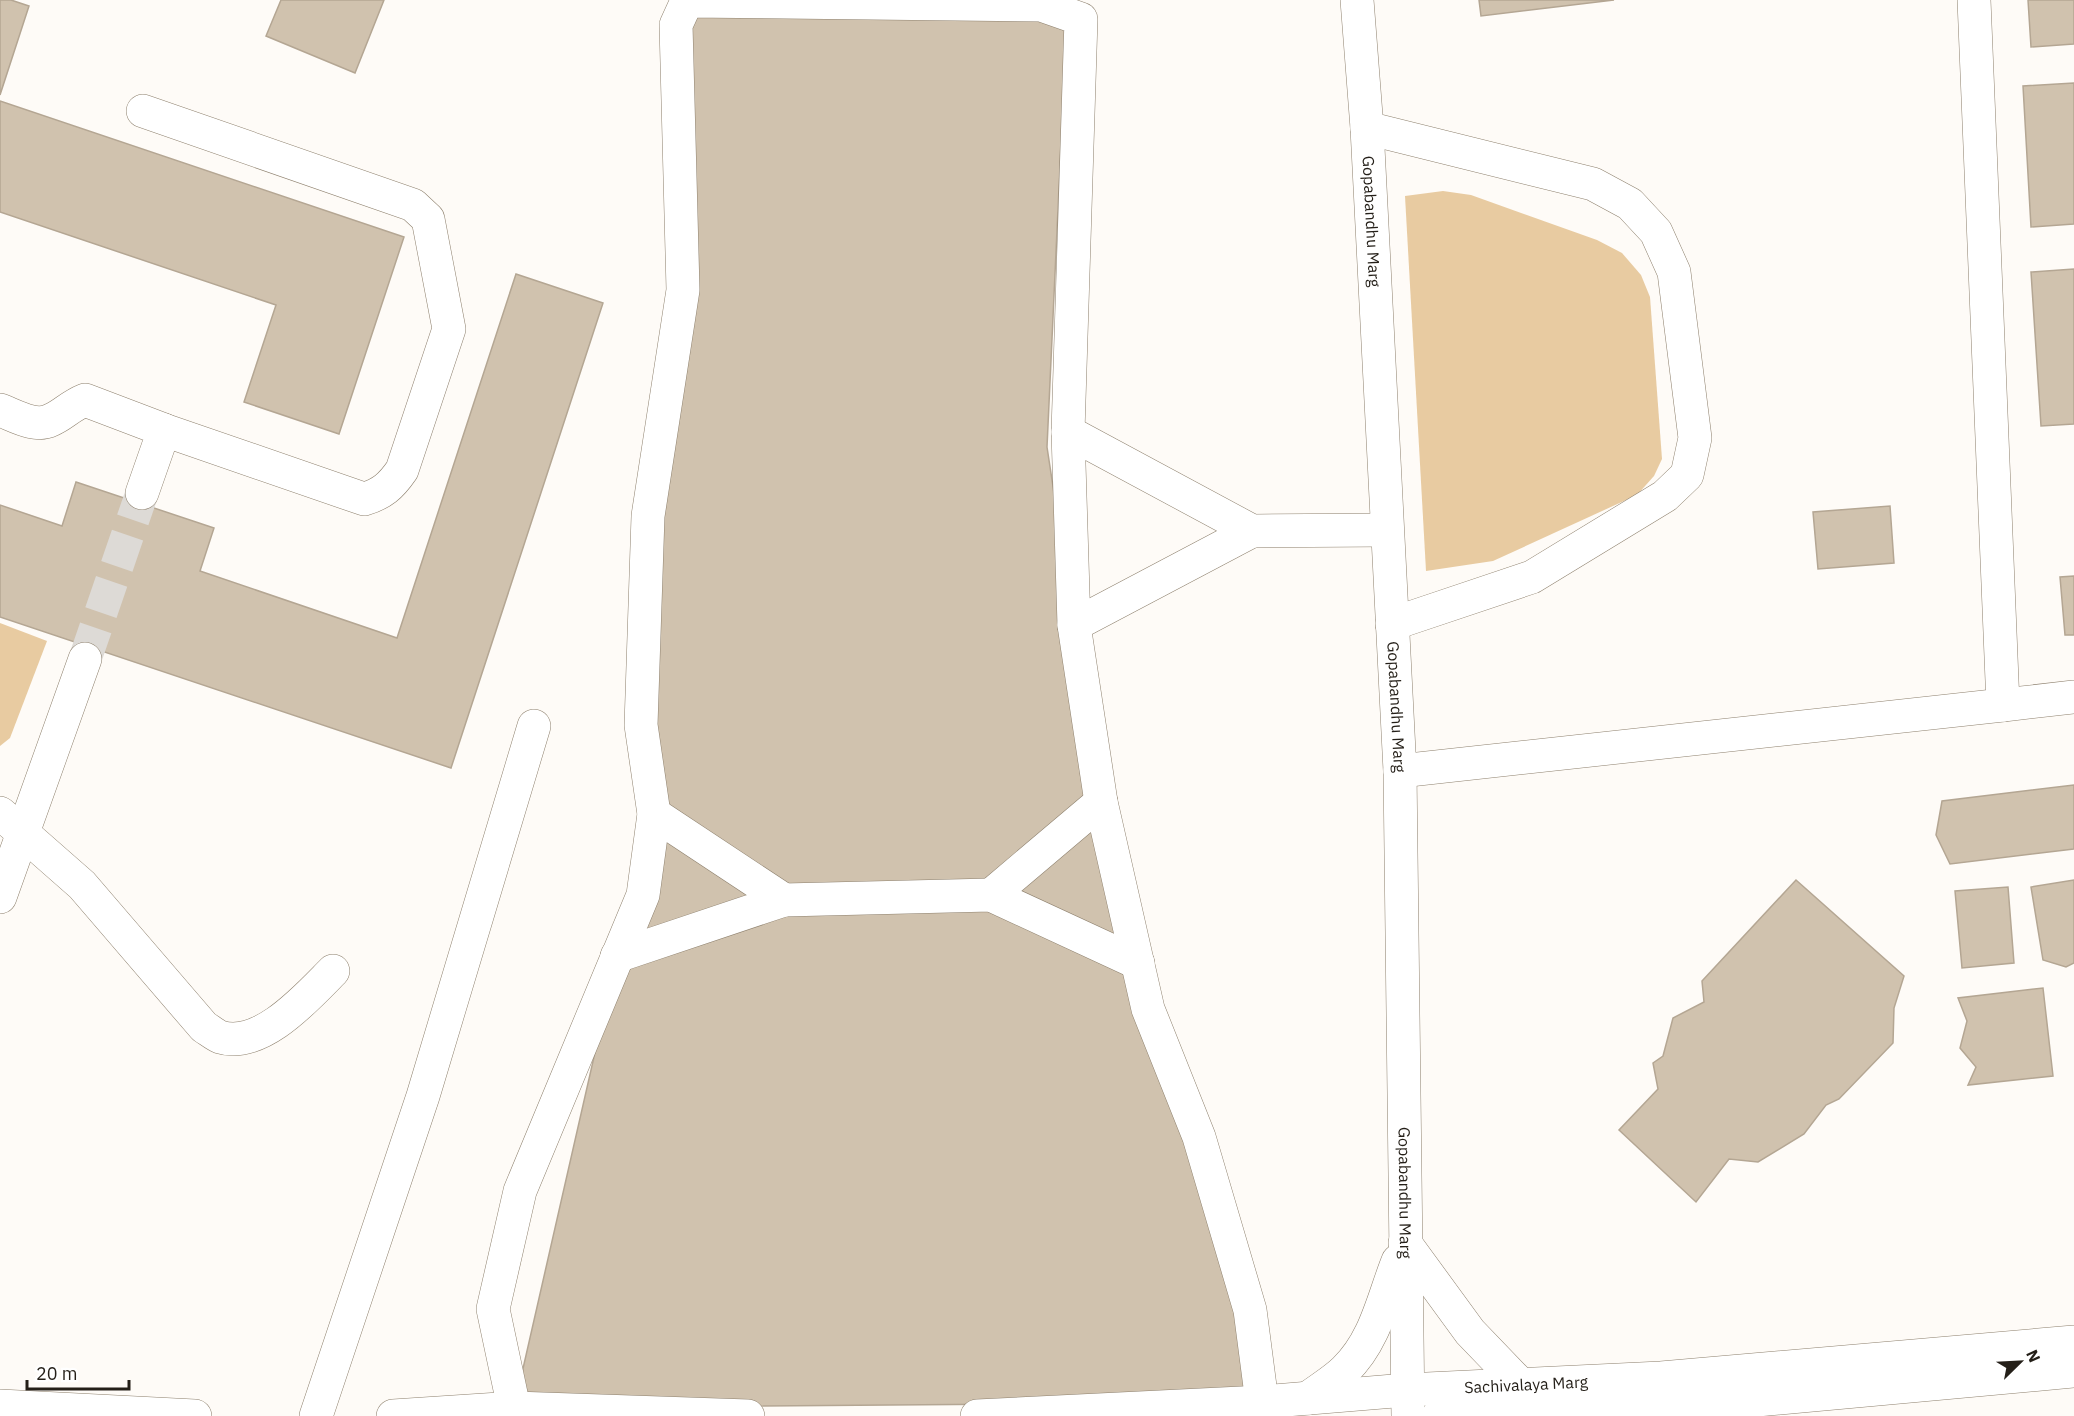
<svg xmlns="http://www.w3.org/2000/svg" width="2074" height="1416" font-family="'IBM Plex Sans',sans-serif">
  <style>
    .green { fill: #e8cba1 }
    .building { fill: #d0c2ae; stroke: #b4a693; stroke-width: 1.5 }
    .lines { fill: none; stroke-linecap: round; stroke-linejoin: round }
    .minor-tunnel { stroke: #dddad6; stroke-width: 33; stroke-dasharray: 33 16; stroke-linecap: butt }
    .minor-casing { stroke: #8e816e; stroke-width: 34 }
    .major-casing { stroke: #8e816e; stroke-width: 34 }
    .minor { stroke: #fff; stroke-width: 33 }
    .major { stroke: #fff; stroke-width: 33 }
    .labels { text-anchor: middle; stroke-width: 4.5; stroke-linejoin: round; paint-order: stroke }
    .street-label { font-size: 16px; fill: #241f18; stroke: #fff }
  </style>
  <rect width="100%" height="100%" fill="#fefbf7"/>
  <g class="green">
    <polygon points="1443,191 1471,195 1597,240 1622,253 1641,275 1650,297 1662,459 1654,476 1637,495 1493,561 1426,571 1405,196"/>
    <polygon points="0,623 47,641 10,738 0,746"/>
  </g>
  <g class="building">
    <polygon points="0,0 11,0 29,6 0,95"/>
    <polygon points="281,0 384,0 355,73 266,36"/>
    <polygon points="1479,0 1614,0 1481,16"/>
    <polygon points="2028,0 2074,0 2074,44 2031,47"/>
    <polygon points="687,1 1067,14 1047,447 1101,802 1262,1402 514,1408 617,956 654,814 648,516 683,268"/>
    <polygon points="2074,83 2074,224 2031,227 2023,86"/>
    <polygon points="0,101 404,237 339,434 244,402 276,305 0,212"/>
    <polygon points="2074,269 2074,424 2041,426 2031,272"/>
    <polygon points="516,274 603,303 451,768 0,617 0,505 62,526 76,482 214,528 200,571 397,638"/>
    <polygon points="1890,506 1894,563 1818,569 1813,512"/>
    <polygon points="2074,576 2074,635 2065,635 2060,577"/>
    <polygon points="2074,785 2074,849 1950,864 1936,835 1942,801"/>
    <polygon points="1796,880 1904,976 1894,1008 1893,1043 1839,1099 1826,1105 1804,1134 1758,1162 1729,1159 1696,1202 1619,1130 1658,1089 1653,1063 1663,1056 1673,1018 1704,1002 1702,981"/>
    <polygon points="2074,880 2074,963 2066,967 2043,960 2031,887"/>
    <polygon points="2008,887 2014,963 1962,968 1955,891"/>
    <polygon points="2043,988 2053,1076 1968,1085 1976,1067 1960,1048 1967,1021 1958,998"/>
  </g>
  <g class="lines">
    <polyline class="minor-tunnel" points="85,659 142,493"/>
    <defs>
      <g id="minor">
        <path d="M143,111L413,205L428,219L449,329L402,470C391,486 382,494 364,499L164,430"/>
        <polyline points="1367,128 1593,184 1630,204 1656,232 1674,272 1695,438 1687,475 1665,496 1532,577 1392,624"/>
        <path d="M0,410C16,416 35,428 51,420C63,415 70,406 85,400L164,430L142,493"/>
        <polyline points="1252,531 1074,625 1101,802 1148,1009 1199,1137 1250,1310 1262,1402"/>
        <polyline points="1074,625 1068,432 1252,531 1387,530"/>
        <polyline points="2003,705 2074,697"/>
        <polyline points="1400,771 2003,705 1974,0"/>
        <path d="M0,813L82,885L204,1027C209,1030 215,1035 220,1037C261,1050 308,996 333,971"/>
        <polyline points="991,895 1101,802"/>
        <polyline points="0,897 85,659"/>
        <polyline points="784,900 991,895 1138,963"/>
        <polyline points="617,956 784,900 654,814"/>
        <polyline points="0,1406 195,1416"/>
        <polyline points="514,1408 493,1309 520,1191 643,895 654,814 641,725 648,516 683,290 676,25 687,1 1041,5 1081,19 1068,432"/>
        <polyline points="316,1416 423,1096 534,726"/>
        <polyline points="393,1416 514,1408 748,1416"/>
        <path id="s1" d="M977,1416L1262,1402L1406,1390L1661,1378L2074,1342"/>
        <polyline points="1438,1416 1659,1409 2074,1371"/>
      </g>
      <g id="major">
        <path id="s2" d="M1357,0L1367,128L1400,771L1408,1416"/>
        <polyline points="1405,1243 1470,1332 1521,1385"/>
        <path d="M1308,1398C1320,1389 1335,1380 1345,1370C1376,1340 1383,1298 1398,1261"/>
      </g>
    </defs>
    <use href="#minor" class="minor-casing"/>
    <use href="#major" class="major-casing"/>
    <use href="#minor" class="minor"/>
    <use href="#major" class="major"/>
  </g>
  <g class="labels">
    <g class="street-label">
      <text dy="6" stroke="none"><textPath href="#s2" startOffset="222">Gopabandhu Marg</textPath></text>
      <text dy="6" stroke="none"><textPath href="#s2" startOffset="708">Gopabandhu Marg</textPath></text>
      <text dy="6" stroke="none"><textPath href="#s2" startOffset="1194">Gopabandhu Marg</textPath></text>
      <text dy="6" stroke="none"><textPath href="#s1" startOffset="550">Sachivalaya Marg</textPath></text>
    </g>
  </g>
  <g transform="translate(2020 1362) rotate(66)" stroke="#ffffff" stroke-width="4.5" paint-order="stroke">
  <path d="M0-4.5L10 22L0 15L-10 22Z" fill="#241f18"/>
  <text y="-9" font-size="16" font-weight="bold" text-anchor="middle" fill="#241f18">N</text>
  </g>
  <path d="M27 1380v9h102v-9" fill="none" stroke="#241f18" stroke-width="3"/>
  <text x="36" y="1380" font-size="18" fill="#241f18" stroke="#ffffff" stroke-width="4.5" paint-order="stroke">20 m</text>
</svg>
